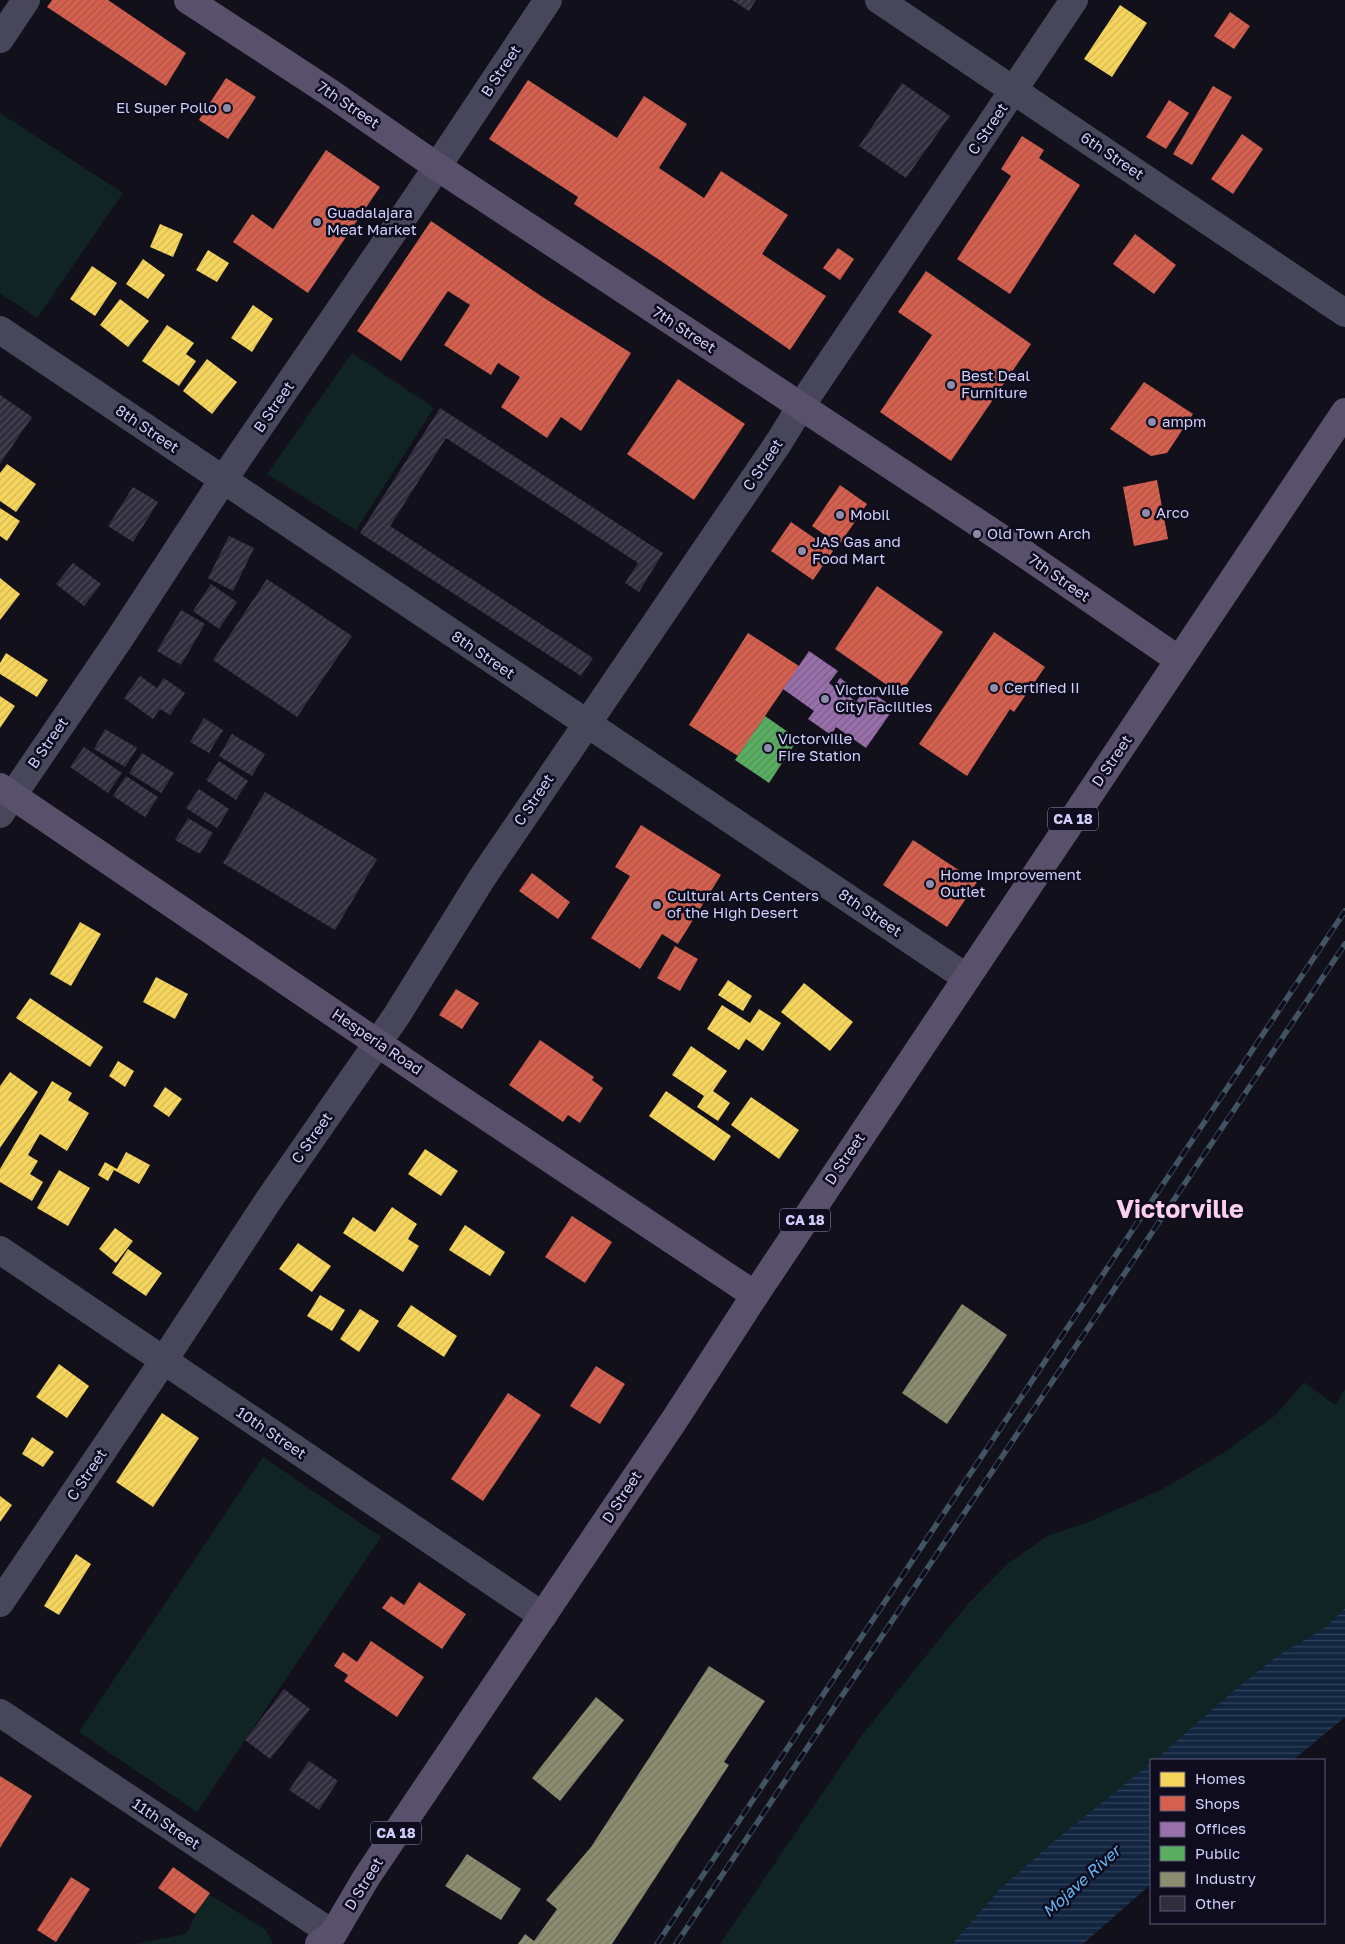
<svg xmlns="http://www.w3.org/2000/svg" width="1345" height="1944" font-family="'Golos Text',sans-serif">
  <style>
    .grass { fill: #112424 }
    .water { fill: url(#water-rules) }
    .homes { fill: url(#homes-hatch) }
    .shops { fill: url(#shops-hatch) }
    .offices { fill: url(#offices-hatch) }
    .public { fill: url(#public-hatch) }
    .industry { fill: url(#industry-hatch) }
    .building { fill: url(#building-hatch) }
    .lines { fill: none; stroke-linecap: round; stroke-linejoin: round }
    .minor { stroke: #47465a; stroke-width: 28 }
    .major { stroke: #59516c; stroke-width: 28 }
    .rail-casing { stroke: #405461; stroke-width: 5.5 }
    .rail { stroke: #0f0d1d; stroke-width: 4; stroke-dasharray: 11; stroke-linecap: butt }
    .poi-dot { fill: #8e8cac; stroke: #0f0d1d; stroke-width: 2 }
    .labels { text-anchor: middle; stroke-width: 5; stroke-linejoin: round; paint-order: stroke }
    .shield { fill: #0f0d1d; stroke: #9794b8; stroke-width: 1 }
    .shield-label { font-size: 14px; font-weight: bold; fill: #d1cefb }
    .street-label { font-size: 15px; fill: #d1cefb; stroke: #0f0d1d }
    .poi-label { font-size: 15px; fill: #d1cefb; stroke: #0f0d1d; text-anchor: start }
    .water-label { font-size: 16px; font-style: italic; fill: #64b8f3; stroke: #0f0d1d }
    .town-label { font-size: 25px; font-weight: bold; fill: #fbcfee; stroke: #0f0d1d }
  </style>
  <defs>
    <pattern id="water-rules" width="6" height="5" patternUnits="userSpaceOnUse" patternTransform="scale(1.25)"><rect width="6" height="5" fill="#11253f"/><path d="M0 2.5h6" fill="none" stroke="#33435c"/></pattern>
    <pattern id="homes-hatch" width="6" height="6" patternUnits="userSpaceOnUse" patternTransform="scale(1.25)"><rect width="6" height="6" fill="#f6d55c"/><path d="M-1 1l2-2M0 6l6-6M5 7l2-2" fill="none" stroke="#d1b759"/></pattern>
    <pattern id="shops-hatch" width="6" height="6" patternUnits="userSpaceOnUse" patternTransform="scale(1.25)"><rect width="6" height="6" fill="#d6604d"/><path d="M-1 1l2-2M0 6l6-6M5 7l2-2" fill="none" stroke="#a9564c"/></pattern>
    <pattern id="offices-hatch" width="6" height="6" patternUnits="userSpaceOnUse" patternTransform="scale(1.25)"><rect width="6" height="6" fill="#9970ab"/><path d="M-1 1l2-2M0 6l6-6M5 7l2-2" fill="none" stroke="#7a5e89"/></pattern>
    <pattern id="public-hatch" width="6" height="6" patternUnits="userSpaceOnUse" patternTransform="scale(1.25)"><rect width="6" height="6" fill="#5aae61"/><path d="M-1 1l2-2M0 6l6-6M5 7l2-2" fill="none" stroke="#53925c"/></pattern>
    <pattern id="industry-hatch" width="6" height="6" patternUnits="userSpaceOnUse" patternTransform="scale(1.25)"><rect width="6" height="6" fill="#8c8c6e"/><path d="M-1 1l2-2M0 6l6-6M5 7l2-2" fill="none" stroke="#757564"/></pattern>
    <pattern id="building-hatch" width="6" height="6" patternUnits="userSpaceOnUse" patternTransform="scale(1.25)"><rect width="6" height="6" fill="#302e3c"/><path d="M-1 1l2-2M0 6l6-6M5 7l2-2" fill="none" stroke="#4d4b59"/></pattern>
  </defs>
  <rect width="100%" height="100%" fill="#12101a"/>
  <g class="grass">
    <polygon points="0,113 123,193 37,318 0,293"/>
    <polygon points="352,353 434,408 356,530 267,474"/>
    <polygon points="1304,1382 1335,1405 1345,1389 1345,1608 1326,1627 1277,1656 1231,1693 1163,1754 1155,1760 1151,1760 1151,1763 999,1890 952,1944 720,1944 862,1735 967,1605 1006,1565 1047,1536 1086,1523 1161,1490 1223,1453 1276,1415"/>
    <polygon points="263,1457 381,1537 197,1812 79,1732"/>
    <polygon points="207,1893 266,1930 273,1944 134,1944 186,1934"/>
  </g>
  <g class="water">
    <polygon points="1345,1608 1345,1717 1293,1760 1155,1760 1231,1693 1277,1656 1326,1627"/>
    <polygon points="1151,1763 1151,1884 1083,1944 952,1944 999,1890 1052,1843"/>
  </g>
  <g class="homes">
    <polygon points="1120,5 1147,23 1112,77 1084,59"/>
    <polygon points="160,224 183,234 173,257 150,247"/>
    <polygon points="208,250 229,263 217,282 196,270"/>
    <polygon points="143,259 165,275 148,299 126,284"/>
    <polygon points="92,266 117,283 95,316 70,299"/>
    <polygon points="120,299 149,321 128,347 100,325"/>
    <polygon points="253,305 273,319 252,352 231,338"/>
    <polygon points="167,325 194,343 186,354 196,361 179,386 142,361"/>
    <polygon points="207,359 237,382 212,414 183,391"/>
    <polygon points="7,464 36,484 16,512 0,501 0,473"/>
    <polygon points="0,508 20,521 7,541 0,536"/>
    <polygon points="0,578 20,594 0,620"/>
    <polygon points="6,653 48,680 37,697 0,674 0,663"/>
    <polygon points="0,696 15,706 0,728"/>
    <polygon points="80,922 101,934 71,986 50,974"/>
    <polygon points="156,977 188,994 175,1019 143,1002"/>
    <polygon points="728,980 752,996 743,1011 718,995"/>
    <polygon points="804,983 853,1022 830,1051 781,1012"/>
    <polygon points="30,998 103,1047 90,1067 16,1018"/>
    <polygon points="722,1005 750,1023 759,1009 781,1023 763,1051 746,1039 739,1050 707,1029"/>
    <polygon points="691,1046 727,1071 713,1091 730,1103 718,1121 697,1107 704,1096 672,1075"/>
    <polygon points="118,1061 134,1071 125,1087 109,1076"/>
    <polygon points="10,1072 38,1092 0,1148 0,1086"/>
    <polygon points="52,1081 72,1093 68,1100 89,1113 67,1151 40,1134 28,1155 38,1161 30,1174 43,1182 32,1201 0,1182 0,1169"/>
    <polygon points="165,1087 182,1099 169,1117 153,1106"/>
    <polygon points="666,1091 731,1136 714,1161 649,1116"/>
    <polygon points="751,1097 799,1130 779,1159 731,1125"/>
    <polygon points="425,1149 458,1171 441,1196 408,1174"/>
    <polygon points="126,1152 150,1165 139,1184 114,1170 108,1181 98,1175 105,1162 117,1169"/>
    <polygon points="59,1170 90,1188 68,1226 37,1208"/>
    <polygon points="392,1207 417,1224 408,1239 419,1246 403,1272 343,1233 353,1217 375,1232"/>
    <polygon points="465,1225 505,1252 490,1276 449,1250"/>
    <polygon points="115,1228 133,1241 116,1263 99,1249"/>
    <polygon points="298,1243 331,1266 312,1292 279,1269"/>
    <polygon points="128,1249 162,1273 146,1296 112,1273"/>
    <polygon points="320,1295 345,1310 332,1331 307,1316"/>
    <polygon points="411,1305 457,1336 444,1357 397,1326"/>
    <polygon points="360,1309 379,1321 359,1352 340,1339"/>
    <polygon points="59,1364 89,1386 67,1418 36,1397"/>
    <polygon points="162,1413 199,1438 153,1507 116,1482"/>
    <polygon points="32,1437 54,1452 43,1467 22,1454"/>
    <polygon points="0,1496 12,1505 0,1522"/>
    <polygon points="76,1554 91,1564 59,1615 44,1606"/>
  </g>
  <g class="shops">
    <polygon points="52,0 108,0 186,53 166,86 47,7"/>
    <polygon points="1230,12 1250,26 1234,49 1214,36"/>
    <polygon points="226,78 256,97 228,139 199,120"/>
    <polygon points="528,80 617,138 644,96 687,124 659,168 704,198 721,171 788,215 762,254 826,296 790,350 661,261 574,204 578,197 489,139"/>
    <polygon points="1213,86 1232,97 1192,165 1173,154"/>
    <polygon points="1169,100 1189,113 1166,149 1146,137"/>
    <polygon points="1242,134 1263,149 1233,194 1211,179"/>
    <polygon points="1022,136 1044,150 1039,158 1080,185 1010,294 957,259 1011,176 1001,169"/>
    <polygon points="326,150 380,187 308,293 233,242 252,214 273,229"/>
    <polygon points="431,221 541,296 631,353 581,431 561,417 547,438 501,407 520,377 498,363 491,375 444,345 470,305 448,291 401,361 357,331"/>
    <polygon points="1135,234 1176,265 1154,294 1113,264"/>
    <polygon points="838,248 854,259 840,280 823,268"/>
    <polygon points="926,271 1031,344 951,461 880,412 932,335 898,312"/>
    <polygon points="678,379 745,424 694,500 627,454"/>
    <polygon points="1144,382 1193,414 1167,453 1151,456 1110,429"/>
    <polygon points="1157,480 1168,539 1134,546 1123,487"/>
    <polygon points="840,485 867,504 839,545 812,526"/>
    <polygon points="791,522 833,551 813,580 771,551"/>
    <polygon points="877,586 943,632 900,694 835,649"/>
    <polygon points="994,632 1045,667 1014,712 1010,709 967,776 919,744"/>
    <polygon points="748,633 799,666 738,756 689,725"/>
    <polygon points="641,825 721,875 678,944 662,934 640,969 591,938 630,876 615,867"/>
    <polygon points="913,840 977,882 947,927 883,885"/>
    <polygon points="532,873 570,902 558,919 519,891"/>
    <polygon points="675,946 698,959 680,991 657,978"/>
    <polygon points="456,989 479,1003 462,1029 439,1015"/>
    <polygon points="540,1040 594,1077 592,1080 603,1088 580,1123 568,1115 563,1122 509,1085"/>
    <polygon points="572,1216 612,1242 585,1283 545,1257"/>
    <polygon points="596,1366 625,1384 600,1424 570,1406"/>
    <polygon points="508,1393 541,1415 483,1501 451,1479"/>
    <polygon points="419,1582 466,1614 442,1649 382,1608 391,1596 404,1605"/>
    <polygon points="371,1641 424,1677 397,1717 344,1681 348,1675 334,1666 343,1652 357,1662"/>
    <polygon points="0,1776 32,1796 0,1848"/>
    <polygon points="173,1867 210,1893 195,1914 158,1888"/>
    <polygon points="71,1877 90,1889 56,1942 37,1930"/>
  </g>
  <polygon class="offices" points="809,651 838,671 829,683 834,687 840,678 855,689 850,697 856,702 866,688 894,708 866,748 836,727 831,735 808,719 814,711 783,689"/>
  <polygon class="public" points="765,716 798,739 769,783 735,760"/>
  <g class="industry">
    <polygon points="962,1304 1007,1335 947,1424 902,1393"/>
    <polygon points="709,1666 765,1701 724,1762 729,1765 612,1944 518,1944 525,1934 534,1941 557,1909 546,1900 591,1847"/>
    <polygon points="596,1697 624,1720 560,1801 532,1778"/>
    <polygon points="467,1854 521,1889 501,1920 445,1886"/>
  </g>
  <g class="building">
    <polygon points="732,0 756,0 749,11"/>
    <polygon points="902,83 950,116 906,178 859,146"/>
    <polygon points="0,395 32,417 0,464"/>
    <polygon points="440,408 663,553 639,592 625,583 638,563 446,438 390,526 593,658 581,676 360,533"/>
    <polygon points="133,487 158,502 133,542 108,526"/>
    <polygon points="229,536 254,548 233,591 208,578"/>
    <polygon points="73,563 101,584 84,606 56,584"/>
    <polygon points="267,579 352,636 297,717 213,660"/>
    <polygon points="211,584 237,602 219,629 193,611"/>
    <polygon points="181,610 205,624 181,665 157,651"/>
    <polygon points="140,676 157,688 164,678 185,693 170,715 160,709 153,719 124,698"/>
    <polygon points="204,718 223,730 209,753 190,742"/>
    <polygon points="105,729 137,748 125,767 94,749"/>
    <polygon points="232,734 265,754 252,776 219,756"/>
    <polygon points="84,747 122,773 108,793 70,767"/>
    <polygon points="142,753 174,773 161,793 129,773"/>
    <polygon points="219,761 248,781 236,800 206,780"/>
    <polygon points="126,776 158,797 145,817 113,796"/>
    <polygon points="199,789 229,809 217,828 186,808"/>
    <polygon points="265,792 377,859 335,930 223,863"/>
    <polygon points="188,818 213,833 200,854 175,840"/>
    <polygon points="284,1689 310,1709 270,1759 245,1740"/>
    <polygon points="309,1761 338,1781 319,1810 289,1790"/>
  </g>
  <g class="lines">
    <g class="minor">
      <polyline points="879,0 1345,313"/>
      <polyline points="0,39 26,0"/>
      <polyline points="0,330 967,978"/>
      <polyline points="0,814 120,638 223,480 415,200 548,0"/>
      <polyline points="0,1250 543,1616"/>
      <polyline points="0,1603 164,1360 268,1201 397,1015 482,878 779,442 801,406 1074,0"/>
      <polyline points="0,1713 333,1934"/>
    </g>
    <g class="major">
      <polyline points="188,0 329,92 436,166 1010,544 1179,660"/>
      <polyline points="0,787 448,1091 755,1295"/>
      <polyline points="319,1944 333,1934 366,1878 675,1419 755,1295 1345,412"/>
    </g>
    <defs>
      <g id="rail">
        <polyline points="657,1944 1345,911"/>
        <polyline points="676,1944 1345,944"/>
      </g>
    </defs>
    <use href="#rail" class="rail-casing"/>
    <use href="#rail" class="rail"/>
  </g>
  <g class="poi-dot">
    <circle cx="227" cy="108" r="5"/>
    <circle cx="317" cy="222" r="5"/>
    <circle cx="951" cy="385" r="5"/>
    <circle cx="1152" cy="422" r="5"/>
    <circle cx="1146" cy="513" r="5"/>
    <circle cx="840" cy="515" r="5"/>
    <circle cx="977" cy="534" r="5"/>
    <circle cx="802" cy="551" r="5"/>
    <circle cx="994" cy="688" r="5"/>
    <circle cx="825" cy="699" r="5"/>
    <circle cx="768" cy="748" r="5"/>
    <circle cx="930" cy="884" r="5"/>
    <circle cx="657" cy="905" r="5"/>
  </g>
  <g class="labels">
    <g class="shield">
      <rect x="1048" y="807.5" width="50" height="23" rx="4"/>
      <rect x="780" y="1208.5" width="50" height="23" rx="4"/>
      <rect x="371" y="1821.5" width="50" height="23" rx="4"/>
    </g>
    <g class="shield-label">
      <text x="1073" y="824">CA 18</text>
      <text x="805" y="1225">CA 18</text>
      <text x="396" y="1838">CA 18</text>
    </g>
    <g class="street-label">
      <text transform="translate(501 71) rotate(-56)" y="5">B Street</text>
      <text transform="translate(348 105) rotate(34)" y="5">7th Street</text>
      <text transform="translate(988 129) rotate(-56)" y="5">C Street</text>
      <text transform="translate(1112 156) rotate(34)" y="5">6th Street</text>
      <text transform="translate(684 330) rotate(33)" y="5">7th Street</text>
      <text transform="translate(274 407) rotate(-55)" y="5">B Street</text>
      <text transform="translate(147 429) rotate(34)" y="5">8th Street</text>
      <text transform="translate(763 465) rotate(-56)" y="5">C Street</text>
      <text transform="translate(1059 578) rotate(35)" y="5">7th Street</text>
      <text transform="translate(483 655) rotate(34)" y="5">8th Street</text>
      <text transform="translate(48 743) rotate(-55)" y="5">B Street</text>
      <text transform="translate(1112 761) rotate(-56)" y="5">D Street</text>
      <text transform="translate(534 800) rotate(-56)" y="5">C Street</text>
      <text transform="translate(870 913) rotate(34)" y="5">8th Street</text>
      <text transform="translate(377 1042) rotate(34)" y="5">Hesperia Road</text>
      <text transform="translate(312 1138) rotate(-55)" y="5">C Street</text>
      <text transform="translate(845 1159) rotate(-56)" y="5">D Street</text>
      <text transform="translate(271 1433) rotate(34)" y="5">10th Street</text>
      <text transform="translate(87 1475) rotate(-56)" y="5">C Street</text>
      <text transform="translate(622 1497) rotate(-57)" y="5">D Street</text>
      <text transform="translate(166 1824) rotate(34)" y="5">11th Street</text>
      <text transform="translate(364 1884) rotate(-58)" y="5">D Street</text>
    </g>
    <g class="poi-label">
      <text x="217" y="113" text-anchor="end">El Super Pollo</text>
      <text x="327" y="218">Guadalajara<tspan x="327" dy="17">Meat Market</tspan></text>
      <text x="961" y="381">Best Deal<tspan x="961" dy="17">Furniture</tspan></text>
      <text x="1162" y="427">ampm</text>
      <text x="1156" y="518">Arco</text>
      <text x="850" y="520">Mobil</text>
      <text x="987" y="539">Old Town Arch</text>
      <text x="812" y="547">JAS Gas and<tspan x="812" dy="17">Food Mart</tspan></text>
      <text x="1004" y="693">Certified II</text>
      <text x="835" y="695">Victorville<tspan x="835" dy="17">City Facilities</tspan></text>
      <text x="778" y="744">Victorville<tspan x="778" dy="17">Fire Station</tspan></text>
      <text x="940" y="880">Home Improvement<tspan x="940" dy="17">Outlet</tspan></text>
      <text x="667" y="901">Cultural Arts Centers<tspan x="667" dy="17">of the High Desert</tspan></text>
    </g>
    <g class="water-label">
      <text transform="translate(1081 1881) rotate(-42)" y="6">Mojave River</text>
    </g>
    <g class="town-label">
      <text x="1180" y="1218">Victorville</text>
    </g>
  </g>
  <rect x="1150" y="1759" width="175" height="165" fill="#0f0d1d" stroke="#5d5a76"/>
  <rect x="1160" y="1772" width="25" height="15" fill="#f6d55c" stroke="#5d5a76"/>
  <text x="1195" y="1784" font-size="15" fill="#d1cefb">Homes</text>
  <rect x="1160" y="1796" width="25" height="15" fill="#d6604d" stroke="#5d5a76"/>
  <text x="1195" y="1809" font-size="15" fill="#d1cefb">Shops</text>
  <rect x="1160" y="1822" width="25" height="15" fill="#9970ab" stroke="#5d5a76"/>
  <text x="1195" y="1834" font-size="15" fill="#d1cefb">Offices</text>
  <rect x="1160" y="1846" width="25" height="15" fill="#5aae61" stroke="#5d5a76"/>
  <text x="1195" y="1859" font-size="15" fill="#d1cefb">Public</text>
  <rect x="1160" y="1872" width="25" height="15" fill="#8c8c6e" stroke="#5d5a76"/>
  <text x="1195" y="1884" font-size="15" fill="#d1cefb">Industry</text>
  <rect x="1160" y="1896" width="25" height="15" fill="#302e3c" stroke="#5d5a76"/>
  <text x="1195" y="1909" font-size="15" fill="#d1cefb">Other</text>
</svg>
